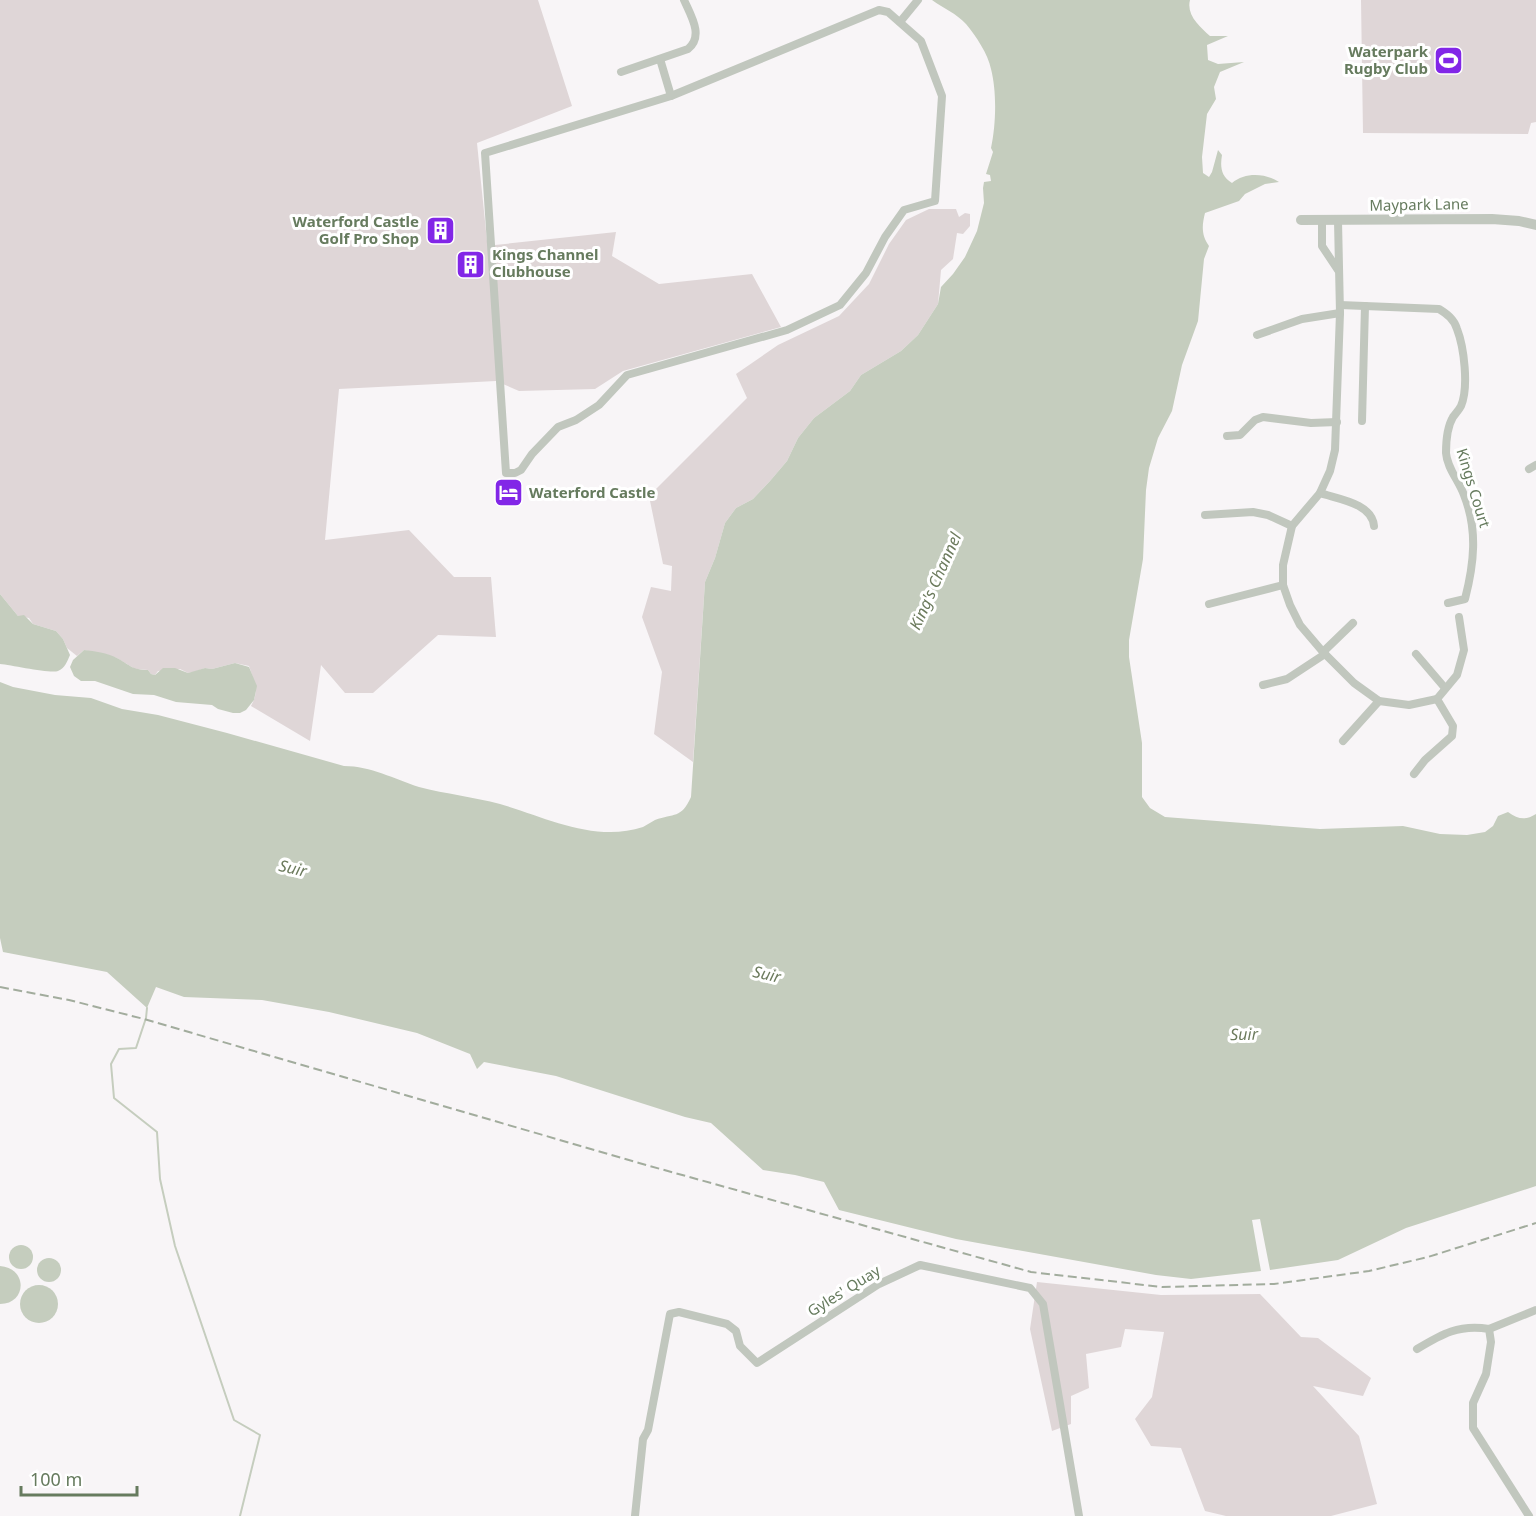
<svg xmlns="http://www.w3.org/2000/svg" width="1536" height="1516" font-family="'Noto Sans',sans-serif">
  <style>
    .green { fill: #dfd6d7 }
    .water { fill: #c5cdbe }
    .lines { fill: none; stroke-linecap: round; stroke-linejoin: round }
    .stream { stroke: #c5cdbe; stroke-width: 2 }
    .minor { stroke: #c1c7be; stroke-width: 8 }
    .tertiary { stroke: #c1c7be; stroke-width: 10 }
    .rail { stroke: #a2ac9d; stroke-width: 2; stroke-dasharray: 9 4.5; stroke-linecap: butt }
    .labels { text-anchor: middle; stroke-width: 6; stroke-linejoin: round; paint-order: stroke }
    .poi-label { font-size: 15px; font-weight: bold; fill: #667b5e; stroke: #fff; text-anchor: end }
    .street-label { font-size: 15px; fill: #667b5e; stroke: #fff }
    .water-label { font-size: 16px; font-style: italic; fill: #6c7b5d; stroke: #fff }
  </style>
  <rect width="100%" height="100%" fill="#f8f5f7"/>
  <g class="green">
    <path d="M0,0H538L572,106L477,143L487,241L495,245L616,232L612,256L659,284L752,274L781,327L623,371L595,389L519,391L496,381L339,389L325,540L409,530L454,577H491L496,637L438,635L373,693H345L321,665L310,741L251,706C260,690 254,682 249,666L235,663L212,669L205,668L194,672L188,673L180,669L158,671L155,675L151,674L148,670L135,669L117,658L84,650L77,656L67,648L63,639L56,631L33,624L29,618L18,616L0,594Z"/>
    <polygon points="1361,0 1536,0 1536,122 1531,123 1528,134 1363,133"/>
    <polygon points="929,209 956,209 959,217 965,213 970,214 970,226 963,234 957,233 953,259 941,270 938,304 918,335 901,351 861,375 850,391 814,418 798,438 787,461 770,481 753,499 736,508 725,523 715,558 705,582 693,762 654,734 662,672 642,617 651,587 671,591 672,566 663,564 649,496 747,398 736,374 778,345 839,316 869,284 889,244 906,220"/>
    <polygon points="1037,1282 1161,1295 1260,1294 1301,1337 1318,1338 1371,1378 1363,1396 1313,1386 1359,1436 1377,1504 1331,1516 1226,1516 1205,1511 1181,1448 1151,1446 1135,1419 1152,1397 1164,1332 1125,1329 1121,1347 1086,1354 1089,1388 1071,1396 1071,1424 1052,1431 1030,1329"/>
  </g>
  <g class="water">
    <path d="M932,0H1190C1186,15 1200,27 1210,36H1228L1207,45L1208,60L1218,64L1244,62L1220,72L1214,87L1216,99L1207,114L1202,157L1203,173L1209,177L1212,172L1218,150L1222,155C1220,167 1221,176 1232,183C1245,172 1265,173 1279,182L1265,184L1245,194L1239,201L1205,213C1202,225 1201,235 1209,246L1204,259L1198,321L1182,365L1172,411L1158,438L1149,468L1146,490L1143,559L1129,640V657L1142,743V797L1150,808L1165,817L1320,829L1403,826L1440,834L1467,835L1485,832L1493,826L1498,816L1508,812C1518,819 1525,821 1536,814V1186L1406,1228L1338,1260L1270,1270L1260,1219L1252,1220L1261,1271L1191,1279L1156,1275L956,1239L839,1210L824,1182L795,1175L763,1170L711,1123L685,1117L556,1076L484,1062L477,1069L470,1054L417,1033L329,1012L262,1000L184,997L156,987L147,1008L107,972L3,952L0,938V682L13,687L55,695L91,698L122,709L158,715L227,733L344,766C371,766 394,779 419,787C446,794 474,797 500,804C545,817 595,843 643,827C647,825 651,822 655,820C674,813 681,819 691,797L705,582L715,558L725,523L736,508L753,499L770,481L787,461L798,438L814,418L850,391L861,375L901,351L918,335L938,304L941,287L953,274L965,257L977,231L984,203L983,188L984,182L991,181L990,175L986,174L993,152L991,148C996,125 997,92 991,69C988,54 976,36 966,24C957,14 943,8 932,0Z"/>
    <path d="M0,594L18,616L24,615L33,624L56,631L63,639L70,655C67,662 65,668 58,671C51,674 12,665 0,664Z"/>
    <path d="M84,650C95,651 107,653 117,658C130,665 132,670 148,670L151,674L155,675L163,668H175L188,673L205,668L212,669L235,663L249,667L257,686L254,700L246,710L240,713H233L218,709L212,705L176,702L154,695L133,694L95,681H81L74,676L70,667L73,660Z"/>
    <circle cx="21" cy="1257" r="12"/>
    <circle cx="49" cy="1270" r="12"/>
    <path d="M0,1266C28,1268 27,1304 0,1304Z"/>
    <circle cx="39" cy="1304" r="19"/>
  </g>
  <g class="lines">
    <polyline class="stream" points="147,1008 146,1018 136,1048 119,1049 111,1064 114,1098 157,1132 160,1179 175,1246 234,1420 260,1435 240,1516"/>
    <g class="minor">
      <polygon points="879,10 888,12 921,41 942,96 935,201 904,210 885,237 866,273 840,305 787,330 627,375 599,405 576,420 558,427 532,454 521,470 515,473 506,473 485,153 671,96"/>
      <polyline points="900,22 918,0"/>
      <polyline points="660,59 671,96"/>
      <path d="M621,72L688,49C704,36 691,16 684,0"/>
      <polyline points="1322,221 1322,246 1338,270"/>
      <polyline points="1338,221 1340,313 1335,450 1330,471 1320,493 1292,526 1283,565 1283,585 1290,605 1300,625 1323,652 1354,683 1379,701 1409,705 1437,699"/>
      <path d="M1340,305L1439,309C1447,314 1454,319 1457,329C1464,347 1469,387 1461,406C1459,410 1456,413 1453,417C1447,427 1446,441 1446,453C1447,468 1459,481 1464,495C1478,530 1474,564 1465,599L1448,603"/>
      <polyline points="1257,335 1302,319 1340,313"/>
      <polyline points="1362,421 1365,306"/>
      <polyline points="1227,436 1240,435 1255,420 1263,417 1311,423 1337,422"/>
      <polyline points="1529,469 1536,465"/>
      <path d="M1320,493C1338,499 1372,503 1374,526"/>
      <polyline points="1205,515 1253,512 1268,515 1292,526"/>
      <polyline points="1209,604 1283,585"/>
      <polyline points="1323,652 1353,623"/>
      <polyline points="1416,654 1445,688"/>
      <polyline points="1263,685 1287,679 1325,654"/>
      <polyline points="1343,741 1379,701"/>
      <polyline points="1414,774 1425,760 1452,736 1453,726 1437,699 1457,675 1464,650 1459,617"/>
      <polyline points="1489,1329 1536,1310"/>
      <path d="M1417,1349C1442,1334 1459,1324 1489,1329L1491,1342L1486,1374L1473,1403V1428L1529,1516"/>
      <polyline points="635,1516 643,1439 648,1430 670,1314 679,1312 727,1324 736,1331 740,1346 757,1363 879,1284 920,1265 1030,1288 1043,1304 1079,1516"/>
    </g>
    <polyline class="tertiary" points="1301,220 1492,219 1519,221 1536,225"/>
    <polyline class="rail" points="0,987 69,1000 144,1019 639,1163 1031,1272 1162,1287 1274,1284 1369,1271 1428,1257 1536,1223"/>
  </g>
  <defs>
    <symbol id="stadium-square" viewBox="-11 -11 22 22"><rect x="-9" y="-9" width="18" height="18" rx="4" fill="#8226e7" stroke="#fff"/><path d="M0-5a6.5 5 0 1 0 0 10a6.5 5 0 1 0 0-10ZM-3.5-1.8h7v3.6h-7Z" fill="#fff"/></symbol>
    <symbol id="building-square" viewBox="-11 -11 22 22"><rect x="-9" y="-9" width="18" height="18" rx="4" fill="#8226e7" stroke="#fff"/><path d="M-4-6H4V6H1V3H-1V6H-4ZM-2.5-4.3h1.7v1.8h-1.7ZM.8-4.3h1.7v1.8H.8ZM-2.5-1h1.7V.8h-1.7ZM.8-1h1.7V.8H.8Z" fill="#fff"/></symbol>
    <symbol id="hotel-square" viewBox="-11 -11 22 22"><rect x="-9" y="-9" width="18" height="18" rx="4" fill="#8226e7" stroke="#fff"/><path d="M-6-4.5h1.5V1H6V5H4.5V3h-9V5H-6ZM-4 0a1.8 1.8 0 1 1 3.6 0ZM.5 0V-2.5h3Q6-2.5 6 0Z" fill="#fff"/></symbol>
  </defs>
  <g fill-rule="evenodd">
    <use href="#stadium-square" x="1432" y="44" width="33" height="33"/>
    <use href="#building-square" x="424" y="214" width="33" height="33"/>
    <use href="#building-square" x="454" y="248" width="33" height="33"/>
    <use href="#hotel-square" x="492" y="476" width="33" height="33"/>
  </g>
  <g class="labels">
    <g class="poi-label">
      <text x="1428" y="57">Waterpark<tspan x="1428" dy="17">Rugby Club</tspan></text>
      <text x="419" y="227">Waterford Castle<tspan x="419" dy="17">Golf Pro Shop</tspan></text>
      <text x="492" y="260" text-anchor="start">Kings Channel<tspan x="492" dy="17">Clubhouse</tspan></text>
      <text x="529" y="498" text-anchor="start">Waterford Castle</text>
    </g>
    <g class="street-label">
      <text transform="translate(1419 205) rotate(-1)" y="5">Maypark Lane</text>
      <text transform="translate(1473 488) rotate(73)" y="5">Kings Court</text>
      <text transform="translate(844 1291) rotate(-32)" y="5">Gyles' Quay</text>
    </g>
    <g class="water-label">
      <text transform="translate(935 581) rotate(-66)" y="6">King's Channel</text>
      <text transform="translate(293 868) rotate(13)" y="6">Suir</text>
      <text transform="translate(767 974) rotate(13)" y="6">Suir</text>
      <text transform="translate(1244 1034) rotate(-1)" y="6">Suir</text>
    </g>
  </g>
  <path d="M21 1486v9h116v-9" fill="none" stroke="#667b5e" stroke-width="3"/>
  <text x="30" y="1486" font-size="18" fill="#667b5e" stroke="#ffffff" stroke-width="4.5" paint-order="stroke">100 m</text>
</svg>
